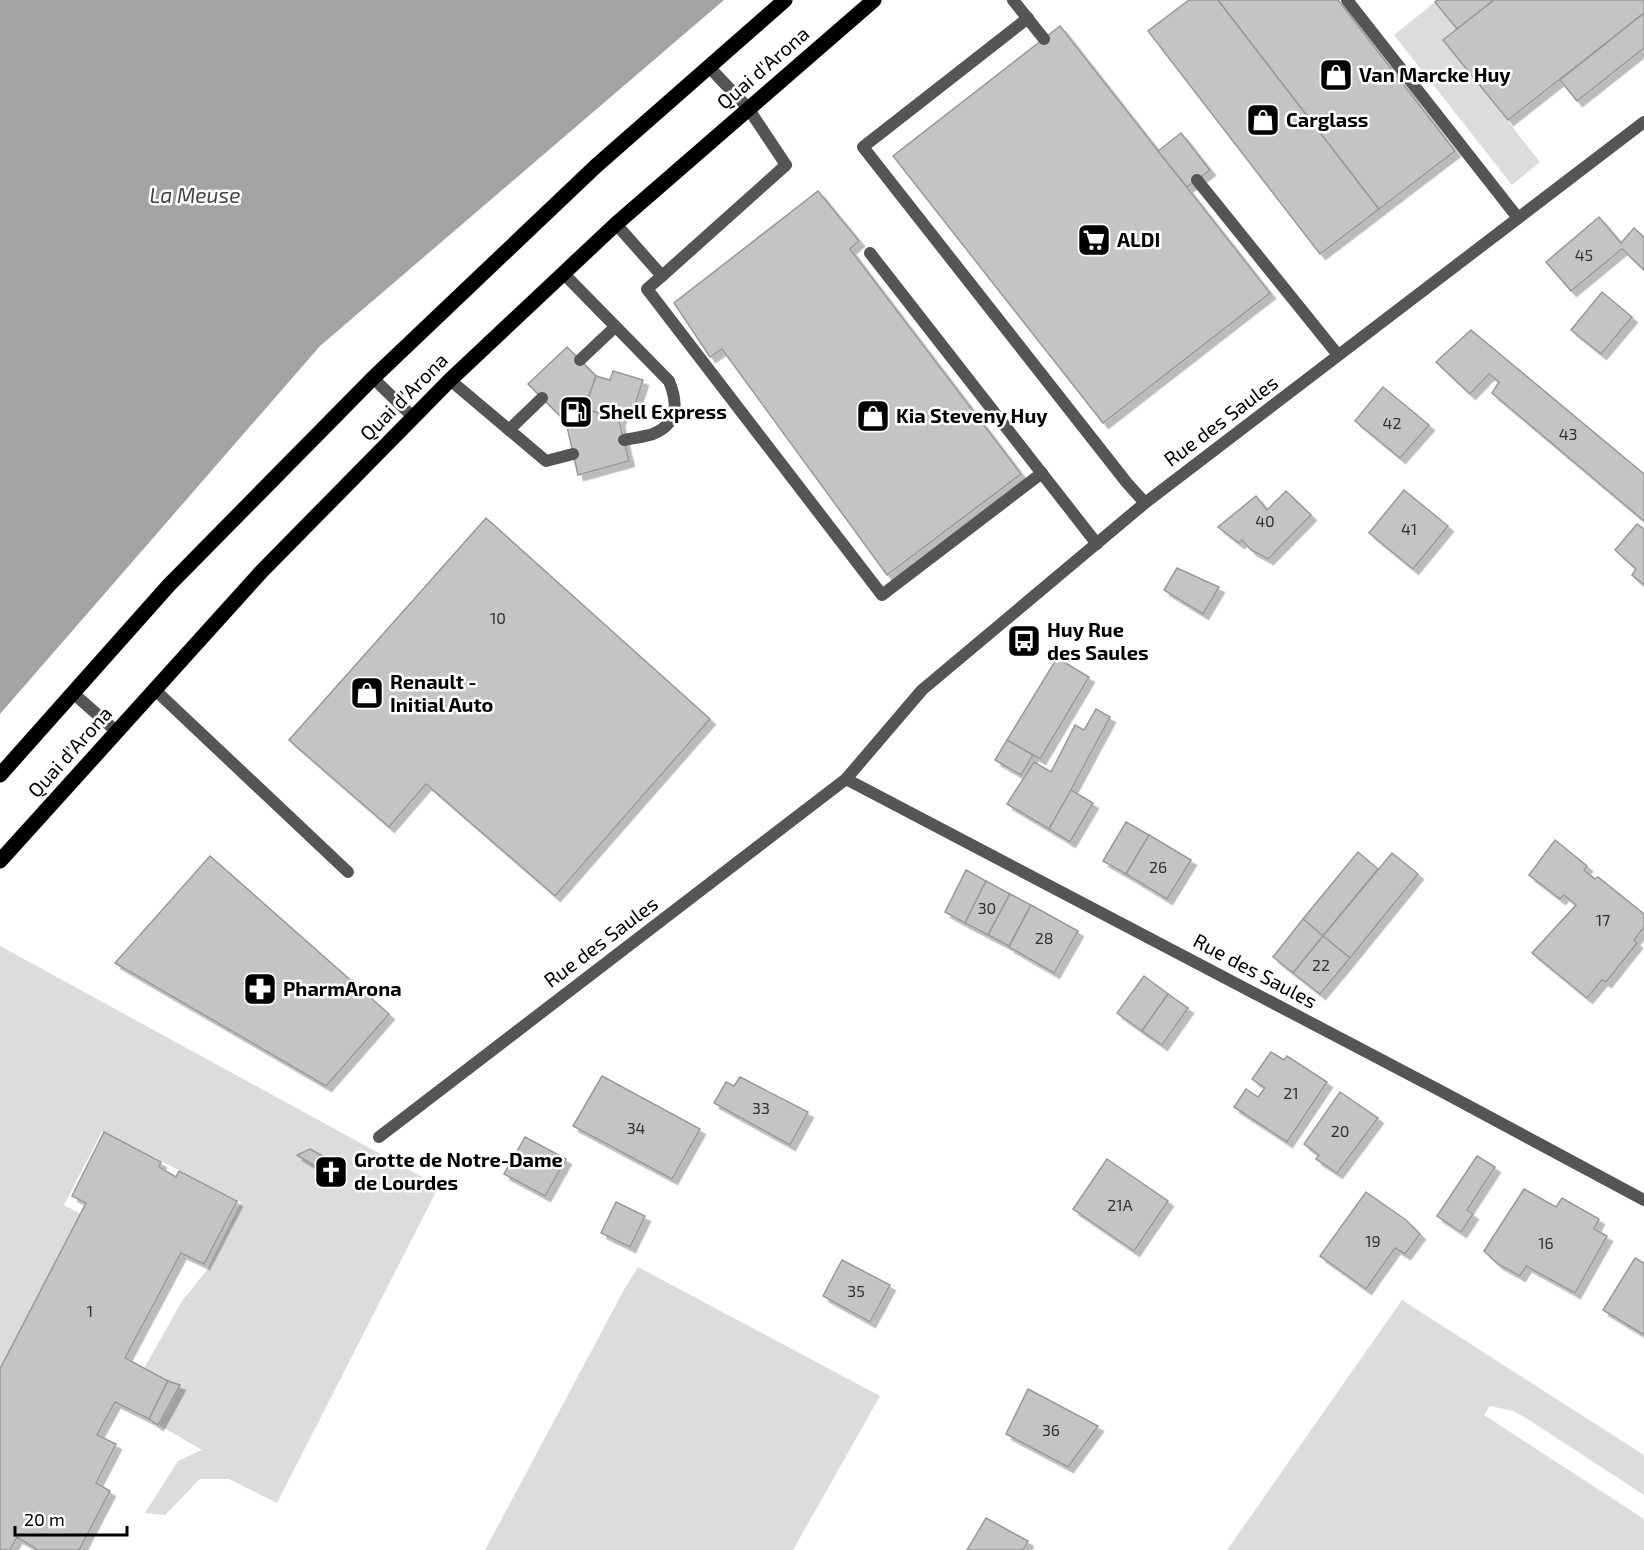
<svg xmlns="http://www.w3.org/2000/svg" width="1644" height="1550" font-family="'Exo 2',sans-serif">
  <style>
    .green { fill: #dcdcdc }
    .water { fill: #a3a3a3 }
    .building { fill: #c4c4c4; stroke: #999; stroke-width: 1.5; filter: url(#shadow) }
    .lines { fill: none; stroke-linecap: round; stroke-linejoin: round }
    .primary-casing { stroke: #dbdbdb; stroke-width: 16 }
    .lane { stroke: #555; stroke-width: 12 }
    .street { stroke: #555; stroke-width: 12 }
    .primary { stroke: #000; stroke-width: 15 }
    .labels { text-anchor: middle; stroke-width: 5; stroke-linejoin: round; paint-order: stroke }
    .number-label { font-size: 16px; fill: #313131 }
    .street-label { font-size: 20px; fill: #000; stroke: #fff }
    .poi-label { font-size: 20px; font-weight: bold; fill: #000; stroke: #fff; text-anchor: start }
    .water-label { font-size: 21px; font-style: italic; fill: #444; stroke: #fff }
  </style>
  <defs>
    <filter id="shadow"><feDropShadow dx="5.5" dy="5.5" stdDeviation="0" flood-color="#0004"/></filter>
  </defs>
  <rect width="100%" height="100%" fill="#fff"/>
  <g class="green">
    <polygon points="1435,2 1457,29 1444,40 1540,162 1512,185 1394,35"/>
    <polygon points="0,946 439,1186 277,1503 229,1479 200,1479 165,1515 145,1513 178,1461 202,1450 159,1425 177,1390 142,1372 182,1301 207,1270 241,1202 102,1131 64,1205 93,1220 0,1381"/>
    <polygon points="638,1267 880,1396 793,1550 485,1550 625,1288"/>
    <polygon points="1402,1300 1644,1455 1644,1495 1526,1418 1513,1411 1490,1406 1484,1415 1644,1519 1644,1550 1227,1550"/>
  </g>
  <polygon class="water" points="0,0 724,0 320,346 0,714"/>
  <g class="building">
    <polygon points="1189,0 1218,0 1379,209 1320,254 1148,31"/>
    <polygon points="1218,0 1338,0 1455,151 1379,209"/>
    <polygon points="1438,0 1494,0 1457,29 1435,2"/>
    <polygon points="1494,0 1644,0 1644,13 1508,120 1443,40"/>
    <polygon points="1644,13 1644,48 1577,101 1560,80"/>
    <polygon points="1060,26 1270,293 1103,423 893,156"/>
    <polygon points="1181,133 1210,170 1187,187 1158,151"/>
    <polygon points="818,191 859,241 850,249 1021,474 887,575 722,349 710,357 674,303"/>
    <polygon points="1599,217 1621,243 1634,228 1644,237 1644,270 1622,249 1571,291 1546,262"/>
    <polygon points="1602,292 1632,317 1601,354 1571,330"/>
    <polygon points="1471,330 1644,474 1644,521 1492,393 1499,382 1489,374 1470,394 1436,362"/>
    <polygon points="567,347 596,376 585,408 619,421 629,461 578,475 566,422 528,384"/>
    <polygon points="613,371 643,380 633,411 625,408 619,421 585,408 596,376 610,380"/>
    <polygon points="1383,387 1429,425 1400,458 1355,421"/>
    <polygon points="1404,490 1448,526 1413,569 1369,533"/>
    <polygon points="1286,491 1311,515 1268,559 1251,550 1242,540 1239,543 1218,527 1256,496 1267,510"/>
    <polygon points="486,518 710,719 555,896 426,784 389,827 289,740"/>
    <polygon points="1637,524 1644,529 1644,585 1632,575 1636,569 1615,550"/>
    <polygon points="1177,568 1219,587 1203,614 1164,590"/>
    <polygon points="1057,658 1089,677 1040,759 1007,740"/>
    <polygon points="1096,709 1110,717 1071,790 1049,829 1007,804 1034,762 1051,772 1075,725 1084,730"/>
    <polygon points="1007,740 1033,755 1021,775 995,760"/>
    <polygon points="1071,790 1093,803 1070,842 1049,829"/>
    <polygon points="1126,822 1149,835 1126,874 1103,861"/>
    <polygon points="1149,835 1191,860 1167,899 1126,874"/>
    <polygon points="1555,840 1587,866 1584,870 1595,879 1598,877 1644,914 1644,927 1634,940 1637,943 1606,982 1602,980 1587,998 1532,953 1576,905 1564,895 1560,899 1529,875"/>
    <polygon points="1358,852 1378,869 1323,936 1303,919"/>
    <polygon points="1392,853 1418,874 1350,958 1323,936"/>
    <polygon points="210,856 389,1014 326,1086 115,963"/>
    <polygon points="966,870 986,881 965,923 945,912"/>
    <polygon points="986,881 1010,894 988,935 965,923"/>
    <polygon points="1010,894 1031,905 1009,946 988,935"/>
    <polygon points="1031,905 1078,931 1054,973 1009,947"/>
    <polygon points="1303,919 1323,936 1293,973 1273,957"/>
    <polygon points="1323,936 1350,958 1320,994 1293,973"/>
    <polygon points="1144,976 1168,994 1142,1031 1117,1013"/>
    <polygon points="1168,994 1188,1008 1162,1045 1142,1031"/>
    <polygon points="1271,1052 1284,1060 1287,1056 1327,1082 1287,1142 1234,1107 1246,1089 1258,1097 1265,1088 1252,1079"/>
    <polygon points="602,1076 700,1129 672,1179 573,1126"/>
    <polygon points="740,1077 808,1112 790,1145 714,1103 726,1082 734,1086"/>
    <polygon points="1340,1092 1378,1118 1337,1173 1316,1159 1319,1155 1304,1144"/>
    <polygon points="104,1132 161,1162 159,1167 176,1177 179,1171 237,1201 204,1264 181,1253 125,1358 168,1381 149,1419 115,1402 97,1435 116,1444 96,1483 110,1491 79,1550 38,1550 17,1537 10,1550 0,1550 0,1369 86,1203 72,1196"/>
    <polygon points="525,1137 566,1159 545,1196 504,1174"/>
    <polygon points="310,1149 337,1164 338,1180 297,1155"/>
    <polygon points="1477,1156 1495,1167 1467,1210 1473,1214 1461,1232 1437,1216"/>
    <polygon points="1107,1159 1168,1201 1134,1251 1073,1209"/>
    <polygon points="1524,1189 1556,1207 1562,1198 1599,1219 1594,1229 1607,1236 1575,1293 1526,1266 1520,1276 1498,1264 1484,1251"/>
    <polygon points="1366,1192 1406,1220 1420,1234 1405,1254 1395,1248 1366,1289 1320,1256"/>
    <polygon points="616,1202 645,1216 630,1247 601,1233"/>
    <polygon points="1635,1258 1644,1263 1644,1335 1603,1310"/>
    <polygon points="842,1260 890,1285 870,1322 823,1296"/>
    <polygon points="168,1381 180,1385 158,1425 149,1419"/>
    <polygon points="1028,1389 1098,1426 1068,1467 1006,1434"/>
    <polygon points="986,1518 1028,1541 1023,1550 967,1550"/>
  </g>
  <g class="lines">
    <defs>
      <g id="primary">
        <polyline points="0,775 169,585 373,378 596,166 785,0"/>
        <polyline points="0,861 262,571 450,380 616,224 874,0"/>
      </g>
    </defs>
    <use href="#primary" class="primary-casing"/>
    <g class="lane">
      <polyline points="1013,0 1044,39"/>
      <polyline points="1347,0 1518,218"/>
      <polyline points="1028,18 863,147 1127,483 1145,503"/>
      <polyline points="1197,180 1338,355"/>
      <polyline points="616,224 662,276 786,165 748,108 709,67"/>
      <polyline points="870,253 1097,544"/>
      <path d="M563,273L669,381C678,403 679,423 653,434C644,437 633,438 624,440"/>
      <polyline points="662,276 647,289 882,595 1042,473"/>
      <polyline points="580,360 615,327"/>
      <polyline points="373,378 413,417"/>
      <polyline points="450,380 546,461 573,454"/>
      <polyline points="509,430 542,398"/>
      <polyline points="154,689 348,872"/>
      <polyline points="73,693 116,731"/>
    </g>
    <g class="street">
      <polyline points="1644,122 1145,503 922,690 846,779 1439,1090 1644,1200"/>
      <polyline points="379,1137 846,779"/>
    </g>
    <use href="#primary" class="primary"/>
  </g>
  <defs>
    <symbol id="shop-square" viewBox="-11 -11 22 22"><rect x="-9" y="-9" width="18" height="18" rx="4" fill="#000" stroke="#fff"/><path d="M-5-2.5h2.3a2.7 3.5 0 0 1 5.4 0H5L5.5 6h-11ZM-1.5-2.5h3a1.5 2.3 0 0 0-3 0Z" fill="#fff"/></symbol>
    <symbol id="supermarket-square" viewBox="-11 -11 22 22"><rect x="-9" y="-9" width="18" height="18" rx="4" fill="#000" stroke="#fff"/><path d="M-6-5.5h2.5l.6 2H6L4.5 2H-2.5L-4.4-4H-6ZM-1.5 3.2a1.3 1.3 0 1 0 .1 0ZM3 3.2a1.3 1.3 0 1 0 .1 0Z" fill="#fff"/></symbol>
    <symbol id="fuel-square" viewBox="-11 -11 22 22"><rect x="-9" y="-9" width="18" height="18" rx="4" fill="#000" stroke="#fff"/><path d="M-5.5-6h7V0h2V4h1.3V-2.5L3-4.5l.8-.8L6-3V5H2.5V1h-1V6h-7ZM-4.2-4.7v3.2H.2V-4.7Z" fill="#fff"/></symbol>
    <symbol id="bus-square" viewBox="-11 -11 22 22"><rect x="-9" y="-9" width="18" height="18" rx="4" fill="#000" stroke="#fff"/><path d="M-5-6H5V4H4V6H2V4H-2V6H-4V4H-5ZM-3.5-4V0h7V-4ZM-3.5 1.2v1.5H-2V1.2ZM2 1.2v1.5H3.5V1.2Z" fill="#fff"/></symbol>
    <symbol id="pharmacy-square" viewBox="-11 -11 22 22"><rect x="-9" y="-9" width="18" height="18" rx="4" fill="#000" stroke="#fff"/><path d="M-2-6h4v4h4v4h-4v4h-4v-4h-4v-4h4Z" fill="#fff"/></symbol>
    <symbol id="church-square" viewBox="-11 -11 22 22"><rect x="-9" y="-9" width="18" height="18" rx="4" fill="#000" stroke="#fff"/><path d="M-1.2-6h2.4v3.5h3.3v2.4h-3.3V6h-2.4V-.1h-3.3v-2.4h3.3Z" fill="#fff"/></symbol>
  </defs>
  <g fill-rule="evenodd">
    <use href="#shop-square" x="1317" y="56" width="38" height="38"/>
    <use href="#shop-square" x="1244" y="101" width="38" height="38"/>
    <use href="#supermarket-square" x="1075" y="221" width="38" height="38"/>
    <use href="#fuel-square" x="557" y="393" width="38" height="38"/>
    <use href="#shop-square" x="854" y="397" width="38" height="38"/>
    <use href="#bus-square" x="1005" y="622" width="38" height="38"/>
    <use href="#shop-square" x="348" y="674" width="38" height="38"/>
    <use href="#pharmacy-square" x="241" y="970" width="38" height="38"/>
    <use href="#church-square" x="312" y="1153" width="38" height="38"/>
  </g>
  <g class="labels">
    <g class="number-label">
      <text x="1584" y="261">45</text>
      <text x="1392" y="429">42</text>
      <text x="1568" y="440">43</text>
      <text x="1265" y="527">40</text>
      <text x="1409" y="535">41</text>
      <text x="498" y="624">10</text>
      <text x="1158" y="873">26</text>
      <text x="987" y="914">30</text>
      <text x="1603" y="926">17</text>
      <text x="1044" y="944">28</text>
      <text x="1321" y="971">22</text>
      <text x="1291" y="1099">21</text>
      <text x="761" y="1114">33</text>
      <text x="636" y="1134">34</text>
      <text x="1340" y="1137">20</text>
      <text x="1120" y="1211">21A</text>
      <text x="1373" y="1247">19</text>
      <text x="1546" y="1249">16</text>
      <text x="856" y="1297">35</text>
      <text x="90" y="1317">1</text>
      <text x="1051" y="1436">36</text>
    </g>
    <g class="street-label">
      <text transform="translate(763 68) rotate(-41)" y="7">Quai d'Arona</text>
      <text transform="translate(404 397) rotate(-45)" y="7">Quai d'Arona</text>
      <text transform="translate(1221 421) rotate(-37)" y="7">Rue des Saules</text>
      <text transform="translate(70 752) rotate(-48)" y="7">Quai d'Arona</text>
      <text transform="translate(601 942) rotate(-37)" y="7">Rue des Saules</text>
      <text transform="translate(1255 971) rotate(28)" y="7">Rue des Saules</text>
    </g>
    <g class="poi-label">
      <text x="1359" y="82">Van Marcke Huy</text>
      <text x="1286" y="127">Carglass</text>
      <text x="1117" y="247">ALDI</text>
      <text x="599" y="419">Shell Express</text>
      <text x="896" y="423">Kia Steveny Huy</text>
      <text x="1047" y="637">Huy Rue<tspan x="1047" dy="23">des Saules</tspan></text>
      <text x="390" y="689">Renault -<tspan x="390" dy="23">Initial Auto</tspan></text>
      <text x="283" y="996">PharmArona</text>
      <text x="354" y="1167">Grotte de Notre-Dame<tspan x="354" dy="23">de Lourdes</tspan></text>
    </g>
    <g class="water-label">
      <text x="195" y="203">La Meuse</text>
    </g>
  </g>
  <path d="M15 1526v9h112v-9" fill="none" stroke="#000000" stroke-width="3"/>
  <text x="24" y="1526" font-size="18" fill="#000000" stroke="#ffffff" stroke-width="4.5" paint-order="stroke">20 m</text>
</svg>
